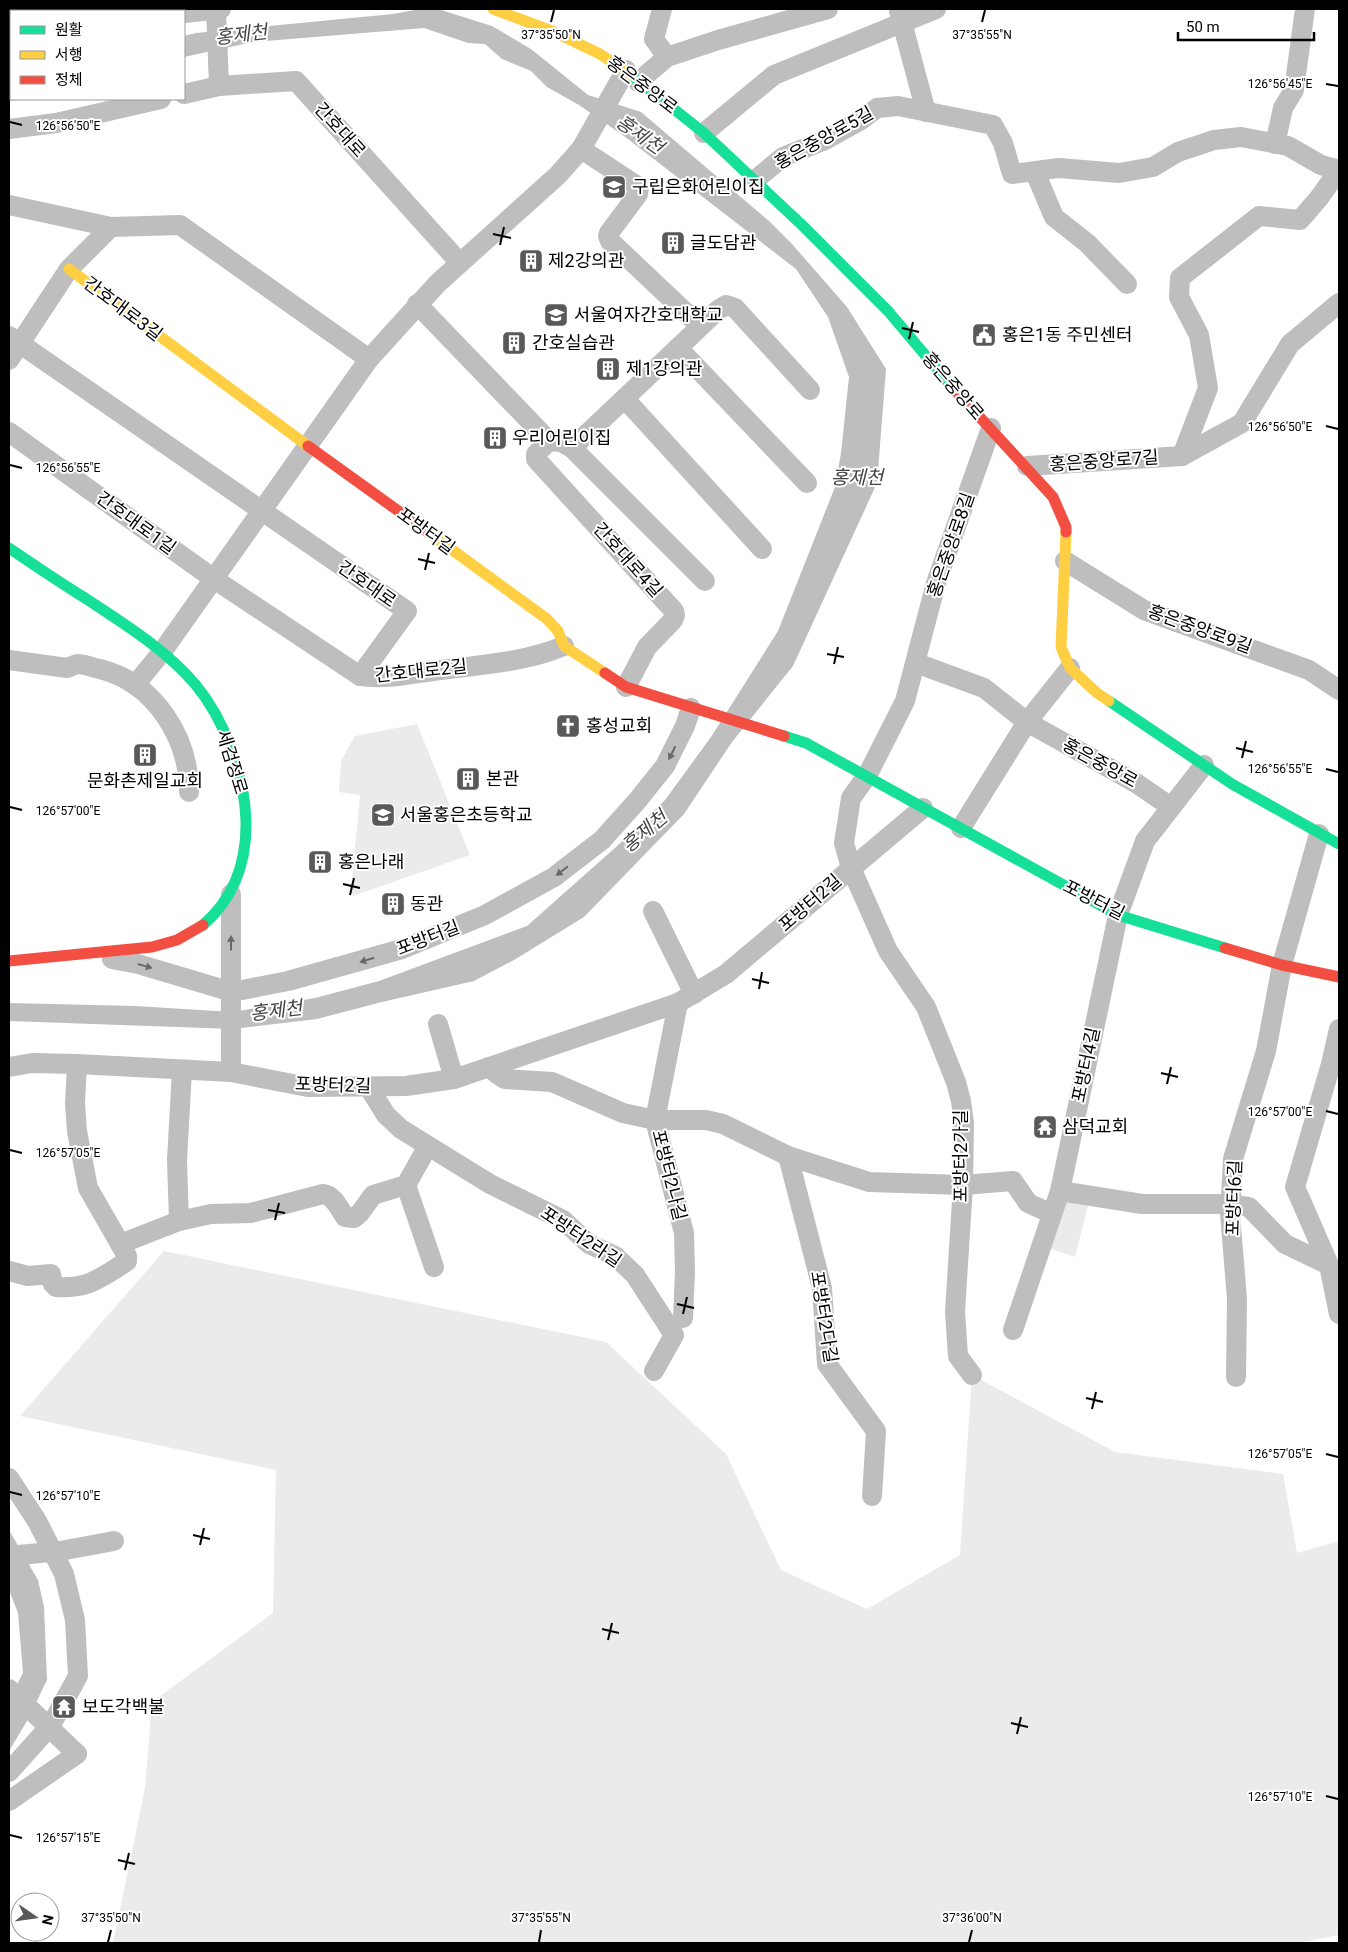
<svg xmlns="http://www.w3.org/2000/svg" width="1348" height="1952" font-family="Roboto,'Noto Sans KR',sans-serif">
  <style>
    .green { fill: #ebebeb }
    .water { fill: #bebebe }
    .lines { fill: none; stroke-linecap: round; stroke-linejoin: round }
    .street { stroke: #bebebe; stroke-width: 20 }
    .fast { stroke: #16e098; stroke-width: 11 }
    .slow { stroke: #ffcf43; stroke-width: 11 }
    .jam { stroke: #f24e42; stroke-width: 11 }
    .street-bridge { stroke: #bebebe; stroke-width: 20 }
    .oneway { fill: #686868 }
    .ticks { fill: none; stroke: #000; stroke-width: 2 }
    .labels { text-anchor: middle; stroke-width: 4; stroke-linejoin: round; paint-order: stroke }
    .street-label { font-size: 18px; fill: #000; stroke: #fff }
    .poi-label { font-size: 18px; fill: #000; stroke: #fff; text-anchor: start }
    .water-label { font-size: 19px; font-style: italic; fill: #434343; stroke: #fff }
    .ticks-label { font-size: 12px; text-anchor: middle; fill: #000; stroke: #fff; stroke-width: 4; stroke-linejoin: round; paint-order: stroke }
  </style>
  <rect width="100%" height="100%" fill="#fff"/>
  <g class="green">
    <polygon points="417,724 470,855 353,896 351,890 360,795 339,792 341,761 355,736"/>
    <polygon points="1063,1199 1089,1202 1075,1257 1049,1248"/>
    <polygon points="164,1251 606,1342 726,1454 781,1570 867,1609 960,1555 972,1375 1115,1452 1283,1474 1297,1553 1339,1541 1339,1935 1299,1943 113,1943 145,1788 152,1702 273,1613 276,1470 20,1416"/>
  </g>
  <g class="water">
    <polygon points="420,9 438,9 492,26 531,49 588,95 641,112 769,221 792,244 847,307 886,369 877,483 793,666 732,742 684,814 584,917 514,960 474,981 382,1002 317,1019 233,1029 9,1021 9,1003 135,1006 233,1012 315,998 379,981 527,926 616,847 665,800 711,737 778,631 835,487 841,453 849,377 828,317 796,269 624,136 579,105 547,87 531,71 502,59 485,44 468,43 424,28 253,42 184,57 184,36 196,33 393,14"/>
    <polygon points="9,60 11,61 11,99 22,99 9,101"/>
    <polygon points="9,1530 38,1580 44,1607 47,1680 27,1721 9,1751 9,1700 23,1673 18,1613 9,1590"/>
  </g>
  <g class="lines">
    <g class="street">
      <polyline points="216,9 219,86"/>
      <polyline points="662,9 654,39 667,57"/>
      <polyline points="51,11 51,9"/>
      <polyline points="899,11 926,112"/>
      <polyline points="184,13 221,9"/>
      <polyline points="9,30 11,30"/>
      <polyline points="638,82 667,57 718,40 828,9"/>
      <polyline points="184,94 219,86 296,81 460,263"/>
      <polyline points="9,129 56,123 161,99"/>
      <polyline points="704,133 774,75 936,9"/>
      <polyline points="1275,144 1283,108 1294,90 1305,9"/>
      <polyline points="581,149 639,187 638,194 609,233 608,236 610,241 700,326"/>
      <polyline points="1035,172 1054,217 1087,243 1127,284"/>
      <polyline points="755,180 783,157 825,140 861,120 877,108 898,106 993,125 1003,143 1012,174 1059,168 1119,173 1153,167 1178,152 1214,140 1241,137 1288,146 1321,165 1339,170"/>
      <polyline points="9,205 111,227 180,225 369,359"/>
      <polyline points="417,304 549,441 561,442 572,448 718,310 726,305 735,308 810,390"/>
      <polyline points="9,336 407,611 360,676"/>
      <polyline points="678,348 807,483"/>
      <polyline points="9,360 69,269 111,227"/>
      <polyline points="625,399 762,549"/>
      <path d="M9,432L214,579L360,676C384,680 409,674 433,671C477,665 523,663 564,646"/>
      <polyline points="549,441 536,454 536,459 674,611 675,615 673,620 647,647 626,687"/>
      <polyline points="572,448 705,581"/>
      <polyline points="1182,456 1208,388 1199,335 1179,297 1180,278 1259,216 1300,220 1319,198 1339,170"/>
      <polyline points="1027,466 1182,456 1242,423 1290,344 1339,303"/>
      <polyline points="1065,561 1144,610 1309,670 1339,690"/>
      <path d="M9,660L67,668C70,667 74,665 77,664C85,664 93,668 100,669C155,683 189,738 189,792"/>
      <polyline points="916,663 984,688 1027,722 1136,783 1171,807"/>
      <polyline points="135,685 162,652 369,359 438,283 558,175 581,149 626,70"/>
      <polyline points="961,828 1027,722 1070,668"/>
      <polyline points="653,911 694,994"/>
      <polyline points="112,959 138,964 232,992 288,981 402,949 485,915 554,877 602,840 637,801 665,766 685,726 691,708"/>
      <polyline points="678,1003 655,1120 684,1233 685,1272 683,1318"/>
      <polyline points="438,1024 454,1079"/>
      <polyline points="1339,1029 1331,1064 1295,1187 1329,1265 1339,1314"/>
      <polyline points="9,1067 32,1063 77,1064 231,1072 308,1087 406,1086 454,1079 678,1003 726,974 923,808"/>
      <polyline points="489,1067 497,1074 505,1079 552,1082 623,1113 655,1120 706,1120 723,1124 788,1156 869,1182 963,1185 1013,1181 1028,1203 1052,1214"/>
      <polyline points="231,1072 231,894"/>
      <polyline points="368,1086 386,1115 401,1129 490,1184 563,1220 589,1244 615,1256 635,1275 674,1335 654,1371"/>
      <polyline points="788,1156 822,1288 827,1364 876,1431 872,1496"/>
      <polyline points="406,1185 434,1267"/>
      <polyline points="1060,1191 1142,1204 1231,1204 1249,1207 1285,1244 1329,1265"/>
      <polyline points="179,1221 177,1160 182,1070"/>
      <path d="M120,1244L179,1221L211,1214L251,1213L323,1194C334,1195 339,1208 345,1217L354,1218L360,1213L373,1195L406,1185L428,1146"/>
      <path d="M9,1271L28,1276L51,1274L53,1284L56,1287C87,1289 99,1279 123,1264L127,1261V1256L88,1188L77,1131L75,1103L77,1064"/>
      <polyline points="1013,1330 1060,1191 1118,915 1145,841 1204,765"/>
      <polyline points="972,1375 958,1356 955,1312 963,1185 964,1123 961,1101 956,1082 926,1007 888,951 851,868 844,843 851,798 867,776 905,701 936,583 991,428"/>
      <polyline points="1236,1377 1237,1299 1230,1214 1233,1159 1266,1051 1282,965 1319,834"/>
      <polyline points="9,1478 37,1521 64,1574 75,1620 78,1676 51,1725 9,1772"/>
      <polyline points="60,1551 114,1541"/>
      <polyline points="9,1801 77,1754"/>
    </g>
    <g class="fast">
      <polyline points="631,75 704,133 803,226 888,311 953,388"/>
      <path d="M9,548C34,565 59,582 85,598C123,623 165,649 195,684C225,720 244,773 246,820C247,861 234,898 203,925"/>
      <polyline points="1109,701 1232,784 1339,844"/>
      <polyline points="784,736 806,743 1118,915 1225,948"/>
    </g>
    <g class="slow">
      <polyline points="493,9 552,31 600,54 631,75"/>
      <polyline points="69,269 308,446"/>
      <polyline points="1066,532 1061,647 1070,668 1097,693 1109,701"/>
      <polyline points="429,533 547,619 558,631 564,646 605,673"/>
    </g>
    <g class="jam">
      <polyline points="953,388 1053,497 1066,527 1066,532"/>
      <polyline points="308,446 429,533"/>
      <polyline points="605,673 626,687 784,736"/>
      <polyline points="1225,948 1282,965 1339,977"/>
      <polyline points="9,961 152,947 177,940 203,925"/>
    </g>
    <g class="street-bridge">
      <polyline points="9,1556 60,1551"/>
      <polyline points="9,1689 77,1754"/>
    </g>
  </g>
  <defs><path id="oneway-solid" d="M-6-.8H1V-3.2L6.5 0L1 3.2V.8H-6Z" transform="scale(1.25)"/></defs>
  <g class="oneway">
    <use href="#oneway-solid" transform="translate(672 753) rotate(116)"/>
    <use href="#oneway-solid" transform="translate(562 871) rotate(142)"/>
    <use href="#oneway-solid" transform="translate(231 943) rotate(-90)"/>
    <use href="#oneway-solid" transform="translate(367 960) rotate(163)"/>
    <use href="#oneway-solid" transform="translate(145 966) rotate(16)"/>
  </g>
  <path class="ticks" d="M551,22L554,10M982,22L985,10M1326,84L1338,86M10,122L22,125M493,234L511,238M500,245L504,227M902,328L919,332M909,339L913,322M1326,426L1338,429M10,465L22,468M418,559L435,563M425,570L429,553M827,654L844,657M834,664L838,647M1236,748L1253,752M1242,758L1246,741M1326,769L1338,772M10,807L22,810M343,884L360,888M350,895L354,878M752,979L769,983M759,989L762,972M1161,1073L1178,1077M1167,1084L1171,1067M1326,1111L1338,1114M10,1150L22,1153M268,1210L285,1213M275,1220L279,1203M677,1304L694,1308M683,1314L687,1297M1086,1398L1103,1402M1092,1409L1096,1392M1326,1454L1338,1457M10,1492L22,1495M193,1535L210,1539M200,1545L204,1528M602,1629L619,1633M608,1640L612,1623M1011,1723L1028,1727M1017,1734L1021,1717M1326,1796L1338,1799M10,1835L22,1838M118,1860L135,1864M125,1870L129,1853M108,1942L111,1930M539,1942L541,1930M969,1942L972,1930"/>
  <defs>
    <symbol id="school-square" viewBox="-11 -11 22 22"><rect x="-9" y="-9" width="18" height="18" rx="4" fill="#595959" stroke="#fff"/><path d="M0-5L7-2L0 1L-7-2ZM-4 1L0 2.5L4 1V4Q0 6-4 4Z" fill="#fff"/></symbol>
    <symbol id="building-square" viewBox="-11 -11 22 22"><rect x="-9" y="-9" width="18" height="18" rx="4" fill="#595959" stroke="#fff"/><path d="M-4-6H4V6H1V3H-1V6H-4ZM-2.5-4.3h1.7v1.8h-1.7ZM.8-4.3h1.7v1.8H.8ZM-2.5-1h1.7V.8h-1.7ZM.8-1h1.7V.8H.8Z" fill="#fff"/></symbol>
    <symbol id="university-square" viewBox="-11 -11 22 22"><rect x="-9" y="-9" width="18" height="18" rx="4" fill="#595959" stroke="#fff"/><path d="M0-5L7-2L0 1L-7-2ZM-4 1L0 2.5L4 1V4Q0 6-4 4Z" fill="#fff"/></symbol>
    <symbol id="civic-square" viewBox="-11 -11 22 22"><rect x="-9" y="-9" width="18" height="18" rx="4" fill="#595959" stroke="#fff"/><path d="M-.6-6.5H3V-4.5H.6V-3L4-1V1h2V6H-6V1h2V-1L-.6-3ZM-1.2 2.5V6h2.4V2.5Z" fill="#fff"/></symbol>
    <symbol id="church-square" viewBox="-11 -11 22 22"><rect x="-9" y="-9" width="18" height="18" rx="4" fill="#595959" stroke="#fff"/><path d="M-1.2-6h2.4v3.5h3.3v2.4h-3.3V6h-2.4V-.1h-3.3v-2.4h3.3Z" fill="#fff"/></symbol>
    <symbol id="temple-square" viewBox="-11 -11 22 22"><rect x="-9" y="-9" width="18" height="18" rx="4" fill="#595959" stroke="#fff"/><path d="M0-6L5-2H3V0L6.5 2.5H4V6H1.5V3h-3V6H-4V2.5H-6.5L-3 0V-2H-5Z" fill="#fff"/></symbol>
  </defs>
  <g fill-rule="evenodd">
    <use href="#school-square" x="600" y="173" width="28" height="28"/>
    <use href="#building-square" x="659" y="229" width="28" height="28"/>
    <use href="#building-square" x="517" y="247" width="28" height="28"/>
    <use href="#university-square" x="542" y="301" width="28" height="28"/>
    <use href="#civic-square" x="970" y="321" width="28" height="28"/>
    <use href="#building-square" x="500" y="329" width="28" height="28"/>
    <use href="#building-square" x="594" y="355" width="28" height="28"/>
    <use href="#building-square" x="481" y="424" width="28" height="28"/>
    <use href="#church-square" x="554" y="712" width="28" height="28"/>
    <use href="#building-square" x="131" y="741" width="28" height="28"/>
    <use href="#building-square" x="454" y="765" width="28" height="28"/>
    <use href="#school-square" x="369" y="801" width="28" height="28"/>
    <use href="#building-square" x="306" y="848" width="28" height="28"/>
    <use href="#building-square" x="379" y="890" width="28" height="28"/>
    <use href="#temple-square" x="1031" y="1113" width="28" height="28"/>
    <use href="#temple-square" x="50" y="1693" width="28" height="28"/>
  </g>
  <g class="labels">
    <g class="street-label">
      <text transform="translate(642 85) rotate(37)" y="6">홍은중앙로</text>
      <text transform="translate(340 130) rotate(48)" y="6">간호대로</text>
      <text transform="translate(824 138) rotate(-29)" y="6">홍은중앙로5길</text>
      <text transform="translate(123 309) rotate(37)" y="6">간호대로3길</text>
      <text transform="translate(953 386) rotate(49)" y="6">홍은중앙로</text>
      <text transform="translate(1104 461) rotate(-4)" y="6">홍은중앙로7길</text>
      <text transform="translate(136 523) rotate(36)" y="6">간호대로1길</text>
      <text transform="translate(426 531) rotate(36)" y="6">포방터길</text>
      <text transform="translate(951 545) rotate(-71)" y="6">홍은중앙로8길</text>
      <text transform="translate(628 560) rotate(48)" y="6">간호대로4길</text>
      <text transform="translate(367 584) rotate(35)" y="6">간호대로</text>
      <text transform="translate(1200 629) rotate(20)" y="6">홍은중앙로9길</text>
      <text transform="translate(421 671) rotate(-6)" y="6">간호대로2길</text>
      <text transform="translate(232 762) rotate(73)" y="6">세검정로</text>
      <text transform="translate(1100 763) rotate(29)" y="6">홍은중앙로</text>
      <text transform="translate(1094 900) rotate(27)" y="6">포방터길</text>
      <text transform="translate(810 903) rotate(-41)" y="6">포방터2길</text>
      <text transform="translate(428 938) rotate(-21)" y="6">포방터길</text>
      <text transform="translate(1086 1065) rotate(-78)" y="6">포방터4길</text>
      <text transform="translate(333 1085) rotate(2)" y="6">포방터2길</text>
      <text transform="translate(961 1156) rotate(-90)" y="6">포방터2가길</text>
      <text transform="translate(669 1175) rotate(76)" y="6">포방터2나길</text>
      <text transform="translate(1234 1198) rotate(-88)" y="6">포방터6길</text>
      <text transform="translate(581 1237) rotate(34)" y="6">포방터2라길</text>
      <text transform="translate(824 1317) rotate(81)" y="6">포방터2다길</text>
    </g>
    <g class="poi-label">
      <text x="632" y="193">구립은화어린이집</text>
      <text x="690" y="249">글도담관</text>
      <text x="548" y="267">제2강의관</text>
      <text x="574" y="321">서울여자간호대학교</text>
      <text x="1002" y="341">홍은1동 주민센터</text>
      <text x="532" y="349">간호실습관</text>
      <text x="626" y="375">제1강의관</text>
      <text x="512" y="444">우리어린이집</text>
      <text x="586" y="732">홍성교회</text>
      <text x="486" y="785">본관</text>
      <text x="145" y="787" text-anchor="middle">문화촌제일교회</text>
      <text x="400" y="821">서울홍은초등학교</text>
      <text x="338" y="868">홍은나래</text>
      <text x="410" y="910">동관</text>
      <text x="1062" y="1133">삼덕교회</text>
      <text x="82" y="1713">보도각백불</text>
    </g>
    <g class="water-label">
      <text transform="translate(241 34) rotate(-7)" y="7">홍제천</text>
      <text transform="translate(640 134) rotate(35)" y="7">홍제천</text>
      <text x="857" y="484">홍제천</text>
      <text transform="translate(644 831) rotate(-40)" y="7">홍제천</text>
      <text transform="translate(276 1010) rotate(-7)" y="7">홍제천</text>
    </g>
  </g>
  <g class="ticks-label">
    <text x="551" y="39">37°35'50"N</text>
    <text x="982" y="39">37°35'55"N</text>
    <text x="1280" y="88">126°56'45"E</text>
    <text x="68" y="130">126°56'50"E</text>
    <text x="1280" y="431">126°56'50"E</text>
    <text x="68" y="472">126°56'55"E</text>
    <text x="1280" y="773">126°56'55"E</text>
    <text x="68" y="815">126°57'00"E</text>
    <text x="1280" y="1116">126°57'00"E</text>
    <text x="68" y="1157">126°57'05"E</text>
    <text x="1280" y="1458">126°57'05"E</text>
    <text x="68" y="1500">126°57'10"E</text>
    <text x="1280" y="1801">126°57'10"E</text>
    <text x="68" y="1842">126°57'15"E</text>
    <text x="111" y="1922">37°35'50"N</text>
    <text x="541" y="1922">37°35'55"N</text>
    <text x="972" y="1922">37°36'00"N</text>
  </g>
  <rect width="1348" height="1952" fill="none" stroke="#000000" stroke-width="20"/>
  <rect x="10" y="10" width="175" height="90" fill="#ffffff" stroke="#999999"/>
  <rect x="20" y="26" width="25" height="8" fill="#16e098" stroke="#999999"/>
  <text x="55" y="35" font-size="15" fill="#000000">원활</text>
  <rect x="20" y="51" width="25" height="8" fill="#ffcf43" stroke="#999999"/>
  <text x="55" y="60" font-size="15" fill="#000000">서행</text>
  <rect x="20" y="76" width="25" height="8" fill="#f24e42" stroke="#999999"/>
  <text x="55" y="85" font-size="15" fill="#000000">정체</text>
  <g transform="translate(35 1917) rotate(103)"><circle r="24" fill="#ffffff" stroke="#999999"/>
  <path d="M0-4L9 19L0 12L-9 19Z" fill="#595959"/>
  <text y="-8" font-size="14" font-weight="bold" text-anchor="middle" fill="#000000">N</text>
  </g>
  <path d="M1178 32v8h136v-8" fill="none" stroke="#000000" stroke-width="2.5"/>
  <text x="1186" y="32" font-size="15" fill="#000000" stroke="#ffffff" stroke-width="4" paint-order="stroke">50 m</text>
</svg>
